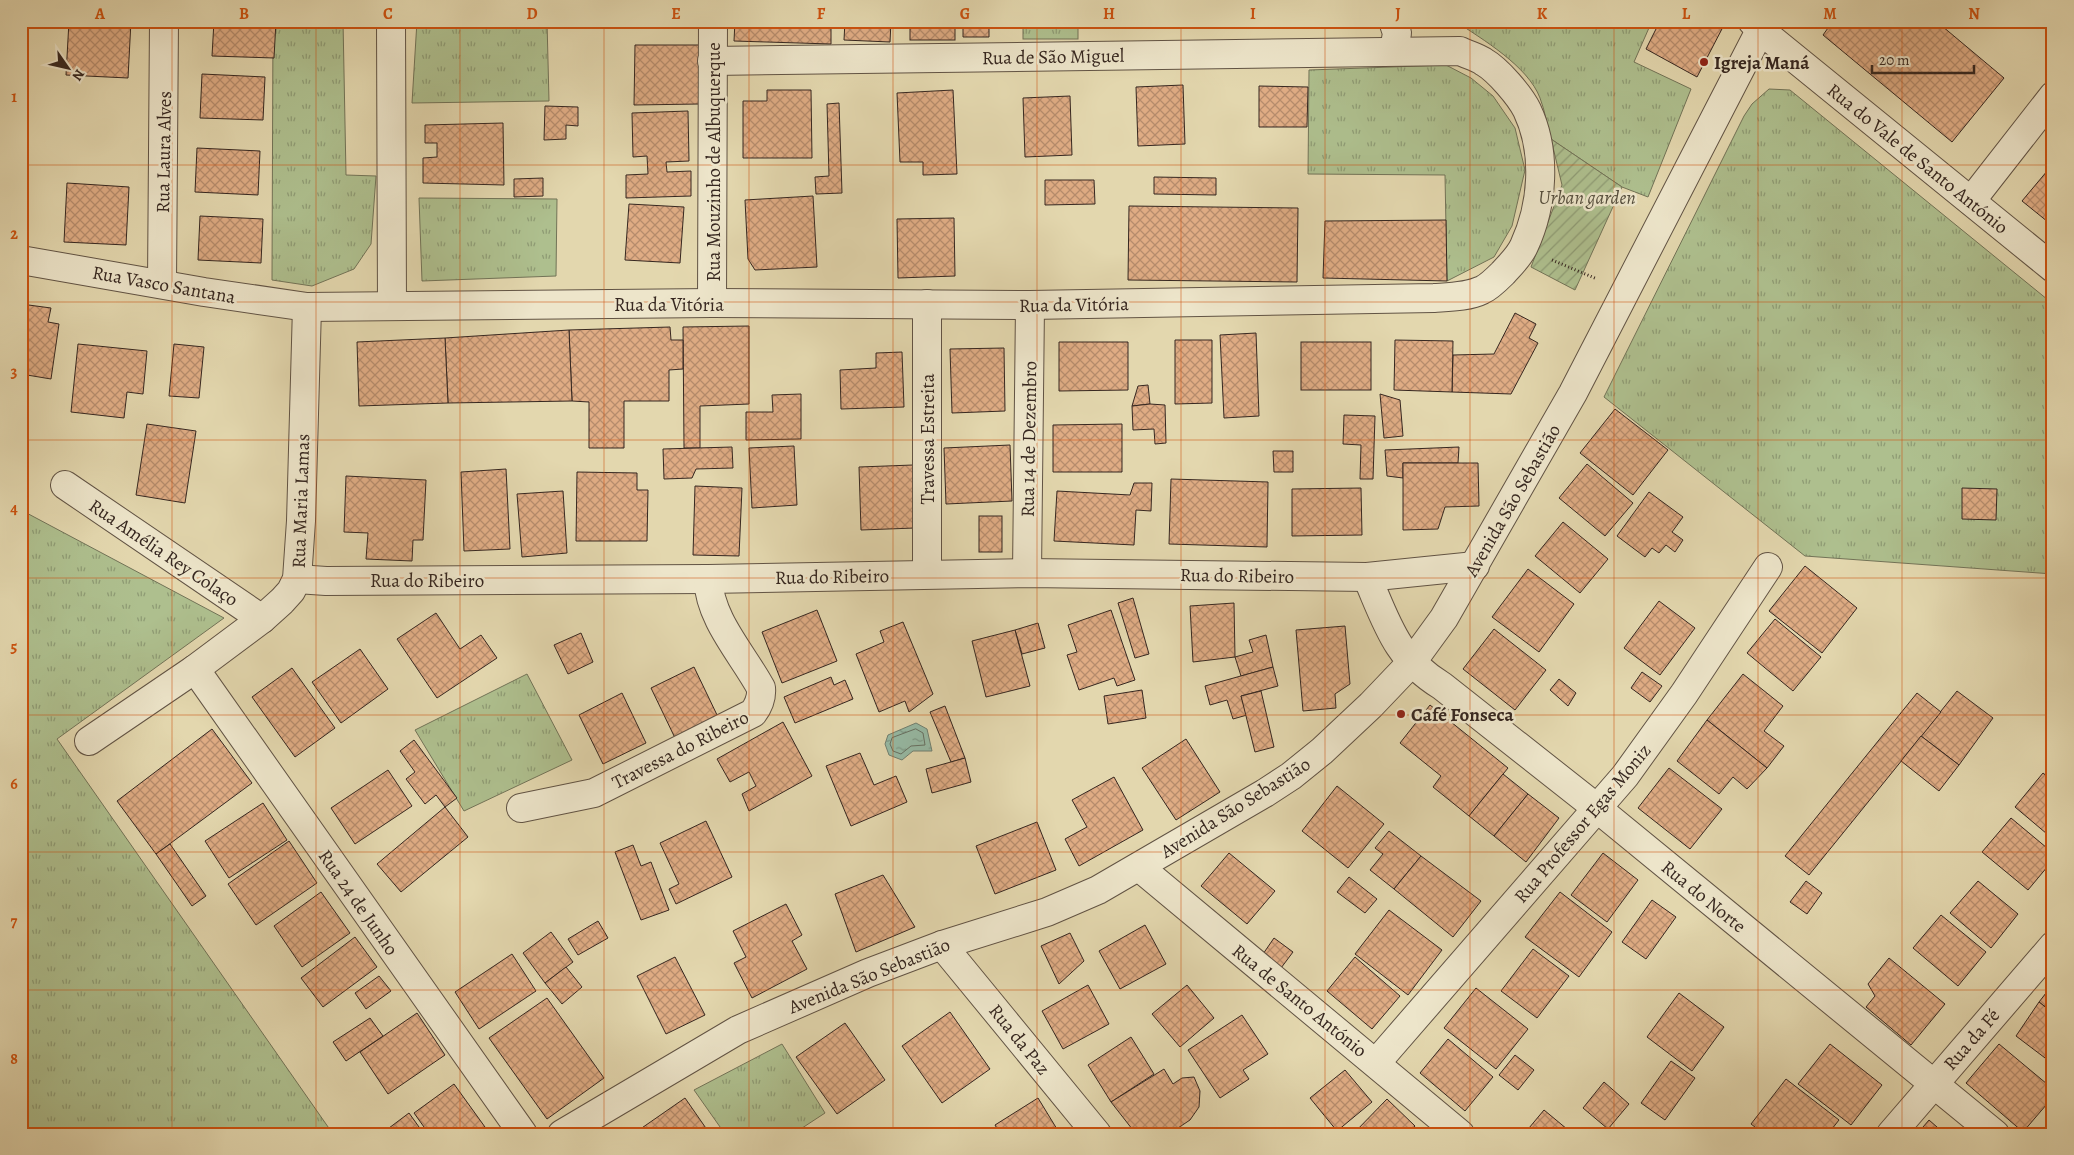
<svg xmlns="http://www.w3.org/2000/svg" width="2074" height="1155" font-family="Alegreya,serif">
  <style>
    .grass { fill: url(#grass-tufts); stroke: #727357 }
    .garden { fill: url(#garden-furrows); stroke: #727357 }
    .water { fill: url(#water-ripples); stroke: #707f70 }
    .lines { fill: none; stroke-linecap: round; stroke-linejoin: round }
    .shore { stroke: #667062; stroke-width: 1 }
    .building { fill: url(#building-cross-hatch); stroke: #362720 }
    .minor-casing { stroke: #615344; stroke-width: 30 }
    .path { stroke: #362720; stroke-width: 3; stroke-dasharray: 1 2.5; stroke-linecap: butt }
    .minor { stroke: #ede5ca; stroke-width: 28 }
    .grid { fill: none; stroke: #cd520f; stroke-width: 1; stroke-opacity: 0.55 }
    .poi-dot { fill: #8f2418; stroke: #ede5ca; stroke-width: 2 }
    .labels { text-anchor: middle; stroke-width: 5; stroke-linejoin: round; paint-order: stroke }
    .street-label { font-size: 19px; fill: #362720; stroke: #ede5ca }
    .poi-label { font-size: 19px; font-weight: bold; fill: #362720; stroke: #ede5ca; text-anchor: start }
    .park-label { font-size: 19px; font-style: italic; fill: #544d3c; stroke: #ede5ca }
    .neatline { fill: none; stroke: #cd520f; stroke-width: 2 }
    .grid-label { font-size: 16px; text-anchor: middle; font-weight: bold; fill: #cd520f }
  </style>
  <defs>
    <pattern id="grass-tufts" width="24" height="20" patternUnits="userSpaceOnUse" patternTransform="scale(1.25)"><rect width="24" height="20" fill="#aebf8e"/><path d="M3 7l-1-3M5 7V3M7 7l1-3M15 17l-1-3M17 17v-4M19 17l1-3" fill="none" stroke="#8e9b74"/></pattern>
    <pattern id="garden-furrows" width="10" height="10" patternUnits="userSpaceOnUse" patternTransform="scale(1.25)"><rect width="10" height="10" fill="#aebf8e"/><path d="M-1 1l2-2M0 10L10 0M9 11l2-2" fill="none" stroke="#8e9b74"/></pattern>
    <pattern id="water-ripples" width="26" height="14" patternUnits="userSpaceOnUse" patternTransform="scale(1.25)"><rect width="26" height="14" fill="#96baa5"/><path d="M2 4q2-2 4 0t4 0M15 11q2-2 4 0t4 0" fill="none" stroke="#7b9786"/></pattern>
    <pattern id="building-cross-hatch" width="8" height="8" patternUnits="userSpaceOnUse" patternTransform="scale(1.25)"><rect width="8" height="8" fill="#dfac84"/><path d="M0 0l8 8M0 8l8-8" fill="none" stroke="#b68c6c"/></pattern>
  </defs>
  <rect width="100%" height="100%" fill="#e3d7ae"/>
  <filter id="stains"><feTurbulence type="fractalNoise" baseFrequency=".004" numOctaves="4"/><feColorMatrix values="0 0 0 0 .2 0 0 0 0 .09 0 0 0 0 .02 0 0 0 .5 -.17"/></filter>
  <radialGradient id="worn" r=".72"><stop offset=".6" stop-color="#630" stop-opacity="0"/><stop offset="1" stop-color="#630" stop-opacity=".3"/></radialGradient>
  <g class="grass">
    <polygon points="273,21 343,21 346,175 376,176 371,244 354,269 312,286 272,280"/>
    <polygon points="417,21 547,21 549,101 412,103"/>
    <rect x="1023" y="21" width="55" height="18"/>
    <path d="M1455,21H1652L1634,62L1691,89L1648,197L1622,187L1551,139C1547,125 1545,111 1540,98C1528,66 1482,39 1455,21Z"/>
    <polygon points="1446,65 1471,78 1493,96 1515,128 1525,170 1512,226 1494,257 1447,281 1445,175 1308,174 1309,70"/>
    <polygon points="1769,89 1790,90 2053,304 2053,574 1805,556 1604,397 1744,116 1752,104"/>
    <polygon points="419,198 557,199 556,276 422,281"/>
    <polygon points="21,510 224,618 57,739 333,1134 21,1134"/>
    <polygon points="527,674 572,760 464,811 415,730"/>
    <polygon points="782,1044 825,1113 793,1134 725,1134 694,1090"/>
  </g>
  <polygon class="garden" points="1551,139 1622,187 1575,290 1531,267 1562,185"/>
  <polygon class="water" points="916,723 927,729 932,751 913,751 902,760 889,755 885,744 888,735"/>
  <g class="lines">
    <polygon class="shore" points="916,729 923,733 925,745 911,746 901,754 893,751 890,744 892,738"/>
  </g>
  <g class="building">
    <polygon points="69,21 131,21 128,78 66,75"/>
    <polygon points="214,21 276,21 274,58 212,56"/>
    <polygon points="735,21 831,21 831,44 734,41"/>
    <polygon points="845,21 891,21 890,42 844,40"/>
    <rect x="910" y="21" width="45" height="19"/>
    <polygon points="963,21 1024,21 1024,27 989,27 989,37 963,37"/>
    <polygon points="1083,21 1243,21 1083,23"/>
    <polygon points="1660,21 1716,21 1724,25 1697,77 1646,49"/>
    <polygon points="1833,21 1936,21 2004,78 1952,142 1823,35"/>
    <polygon points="635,45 699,45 699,104 634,105"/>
    <polygon points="202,74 265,77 263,120 200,118"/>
    <polygon points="1183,85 1185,144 1138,146 1136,87"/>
    <polygon points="1259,86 1308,87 1307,127 1259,127"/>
    <polygon points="767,90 811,90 812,158 743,158 743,101 767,101"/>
    <polygon points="953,90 957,174 923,175 923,162 900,162 897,93"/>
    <polygon points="1070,96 1072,155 1025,157 1023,98"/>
    <polygon points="839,103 842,193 816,194 815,177 829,176 827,104"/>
    <polygon points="545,106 578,107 578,126 566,125 566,139 544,140"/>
    <polygon points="688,111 689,161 666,162 667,172 691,171 691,196 626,198 626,175 648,174 647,156 633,157 632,113"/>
    <polygon points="21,116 26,116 24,166 21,166"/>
    <polygon points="503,123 504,185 423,183 423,158 437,157 437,143 425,143 425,125"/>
    <polygon points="197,148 260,151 258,195 195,192"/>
    <polygon points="2053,164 2053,226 2022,201"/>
    <polygon points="1154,177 1216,178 1216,195 1154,194"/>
    <polygon points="543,178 543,196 514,197 514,179"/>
    <polygon points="1045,180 1094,180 1095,204 1045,205"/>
    <polygon points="67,183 129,187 126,245 64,242"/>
    <polygon points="813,196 817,267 755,270 748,259 745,200"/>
    <polygon points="629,204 684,207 680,263 625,260"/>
    <polygon points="1129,206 1298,208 1297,282 1128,280"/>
    <polygon points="200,216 263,219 261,263 198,260"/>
    <polygon points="954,218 955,276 898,278 897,219"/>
    <polygon points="1446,220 1447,281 1323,278 1325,221"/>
    <polygon points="21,304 51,308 48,322 59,324 51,379 21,374"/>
    <polygon points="1515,313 1536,324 1529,338 1538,343 1511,394 1452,392 1453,355 1494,354"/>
    <polygon points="749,326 749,404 700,406 700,448 684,448 683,327"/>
    <polygon points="670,327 671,340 683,340 683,369 669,370 669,401 624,401 624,448 589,448 589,402 572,401 569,330"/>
    <polygon points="569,330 572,401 448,403 445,338"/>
    <polygon points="1256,333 1259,416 1224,418 1220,335"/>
    <polygon points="445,338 448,403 359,406 357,342"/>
    <polygon points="1175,340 1212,340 1212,403 1175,404"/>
    <polygon points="1395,340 1453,341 1452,392 1394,390"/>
    <polygon points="1059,342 1128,342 1128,390 1059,391"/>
    <rect x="1301" y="342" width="70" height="48"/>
    <polygon points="78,344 147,351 143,394 127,392 124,418 71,412"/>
    <polygon points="174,344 204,347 199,398 169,396"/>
    <polygon points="1004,348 1005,411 952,413 950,349"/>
    <polygon points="902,352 904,407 841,409 840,370 876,368 876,353"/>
    <polygon points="1148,385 1150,404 1132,406 1138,386"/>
    <polygon points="801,394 801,439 746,440 746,412 773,412 772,395"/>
    <polygon points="1380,394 1400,400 1403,436 1384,438"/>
    <polygon points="1150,404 1165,405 1166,443 1155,444 1154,429 1133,430 1132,406"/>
    <polygon points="1615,409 1668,450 1633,495 1580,453"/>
    <polygon points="1344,415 1375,416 1373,479 1360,479 1361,445 1343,444"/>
    <polygon points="147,424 196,431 185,503 136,495"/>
    <polygon points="1122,424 1122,472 1053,472 1053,425"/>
    <polygon points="1010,445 1012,501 946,504 944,448"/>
    <polygon points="794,446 797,505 752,508 749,448"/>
    <polygon points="732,447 733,468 696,469 692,478 664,479 663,449"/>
    <polygon points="1459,447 1458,463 1403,463 1403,478 1387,476 1385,450"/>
    <polygon points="1273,451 1293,451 1293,472 1274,472"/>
    <polygon points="1403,463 1478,463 1479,506 1445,507 1438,529 1403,530"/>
    <polygon points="1587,464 1633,503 1605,536 1559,498"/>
    <polygon points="913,465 915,528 861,530 859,467"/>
    <polygon points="506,469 510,549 464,551 461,472"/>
    <polygon points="577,472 637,473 637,490 648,490 647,541 576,541"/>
    <polygon points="346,476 426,480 423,540 413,540 412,561 366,559 368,533 344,532"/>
    <polygon points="1171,479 1268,482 1267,547 1169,544"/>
    <polygon points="1134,483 1152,483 1151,511 1136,510 1134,545 1054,541 1057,491 1130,495"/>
    <polygon points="695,486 742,488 739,556 693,555"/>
    <polygon points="1361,488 1362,535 1292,536 1292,489"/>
    <polygon points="1962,488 1997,489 1996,520 1962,519"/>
    <polygon points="563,491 567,553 522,557 517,494"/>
    <polygon points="1649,492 1683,517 1672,532 1683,540 1675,552 1666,545 1659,553 1652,548 1645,557 1617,536"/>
    <rect x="979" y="516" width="23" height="36"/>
    <polygon points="1563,522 1608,559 1580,593 1535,556"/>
    <polygon points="1805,566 1857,608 1822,653 1769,611"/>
    <polygon points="1528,569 1574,604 1539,652 1492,617"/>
    <polygon points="1133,598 1149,654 1135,658 1118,603"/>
    <polygon points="1659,601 1695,628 1660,675 1624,648"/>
    <polygon points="1234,603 1235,657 1193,662 1190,606"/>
    <polygon points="817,610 837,661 782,683 762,632"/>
    <polygon points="1111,610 1135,680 1117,686 1114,678 1079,690 1067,655 1077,652 1068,625"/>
    <polygon points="436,613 460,649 481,635 497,658 437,698 397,639"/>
    <polygon points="1775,619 1821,657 1793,691 1747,653"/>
    <polygon points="903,622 933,694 909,712 905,701 879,712 856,654 884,642 880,631"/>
    <polygon points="1038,623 1045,648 1022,654 1015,630"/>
    <polygon points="1345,626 1350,684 1335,694 1336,708 1303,711 1296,630"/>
    <polygon points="1494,629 1546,670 1515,710 1463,669"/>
    <polygon points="1015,630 1030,686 986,697 972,641"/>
    <polygon points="581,633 593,662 568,674 554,645"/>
    <polygon points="1266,635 1273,667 1241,676 1235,657 1253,652 1249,640"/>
    <polygon points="360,649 388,689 341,723 312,682"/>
    <polygon points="694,667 718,717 675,738 651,688"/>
    <polygon points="1273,667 1278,686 1241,696 1247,715 1233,719 1227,700 1210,705 1205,686"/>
    <polygon points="292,668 335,728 295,757 252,697"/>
    <polygon points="1642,672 1662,686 1650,702 1631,688"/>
    <polygon points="1743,674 1783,706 1764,731 1784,746 1767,768 1707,720"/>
    <polygon points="831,677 834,685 845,680 853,699 795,723 784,697"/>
    <polygon points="1559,679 1576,693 1568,706 1550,690"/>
    <polygon points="1142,690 1146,718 1108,724 1104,696"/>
    <polygon points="1261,691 1274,747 1255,752 1241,696"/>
    <polygon points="1957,691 1993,718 1959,765 1921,736"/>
    <polygon points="622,693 646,743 603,764 579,715"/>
    <polygon points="1917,693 1941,712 1809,875 1785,856"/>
    <polygon points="1430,705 1508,768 1469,816 1433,787 1441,776 1400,743"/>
    <polygon points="945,706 965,758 951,762 930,712"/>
    <polygon points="1707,720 1767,768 1747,789 1733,777 1719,794 1677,761"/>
    <polygon points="783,722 812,776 749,811 742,794 756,786 749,772 730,782 717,759"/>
    <polygon points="212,729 252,783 156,854 117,801"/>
    <polygon points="1921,736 1959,765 1939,791 1901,761"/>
    <polygon points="1186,739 1220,792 1176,820 1142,768"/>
    <polygon points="414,740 457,798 445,807 436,795 425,804 406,779 415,772 400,751"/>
    <polygon points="860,753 874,785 896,776 907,802 851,826 826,766"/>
    <polygon points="965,758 971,782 932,793 926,769"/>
    <polygon points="1669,768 1722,809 1690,849 1638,808"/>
    <polygon points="388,770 412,806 355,844 331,808"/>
    <polygon points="2043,773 2053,781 2053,839 2015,807"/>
    <polygon points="1503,774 1528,794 1494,836 1469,816"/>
    <polygon points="1114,777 1143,830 1079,866 1065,839 1087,827 1072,800"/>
    <polygon points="1337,786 1384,824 1348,868 1302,831"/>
    <polygon points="1528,794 1559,818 1526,862 1494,836"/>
    <polygon points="263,803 287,840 229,878 205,841"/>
    <polygon points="445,807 468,837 401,892 377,864"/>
    <polygon points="2011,818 2053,853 2053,860 2028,890 1982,852"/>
    <polygon points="706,821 732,877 676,904 669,889 679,884 660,843"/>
    <polygon points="1037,822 1056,870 995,894 976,846"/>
    <polygon points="1389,831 1421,856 1394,889 1370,870 1383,854 1375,848"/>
    <polygon points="289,841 317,883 256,925 228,884"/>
    <polygon points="170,844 206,896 192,906 156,854"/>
    <polygon points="633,845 641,866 651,862 669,910 641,920 615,852"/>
    <polygon points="1229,853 1275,891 1247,924 1201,886"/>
    <polygon points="1603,853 1638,880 1607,922 1571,895"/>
    <polygon points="1421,856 1481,901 1453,937 1394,889"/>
    <polygon points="883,875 915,927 856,952 835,894"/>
    <polygon points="1349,877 1377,899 1365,913 1337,892"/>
    <polygon points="1806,881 1822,893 1807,914 1790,902"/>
    <polygon points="1978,881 2018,914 1991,948 1950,913"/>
    <polygon points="321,892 350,933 302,967 274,926"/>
    <polygon points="1560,892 1612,932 1579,977 1525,937"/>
    <polygon points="1652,900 1676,917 1646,959 1622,942"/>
    <polygon points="786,904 802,935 792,941 807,969 752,998 734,963 746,957 733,931"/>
    <polygon points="1389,910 1442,950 1408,995 1355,954"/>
    <polygon points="1941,915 1986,952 1958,986 1913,948"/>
    <polygon points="598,921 608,938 578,955 568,939"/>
    <polygon points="1145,925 1166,964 1120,989 1099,951"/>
    <polygon points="551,932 573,962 545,983 523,953"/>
    <polygon points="1070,933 1084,961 1059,984 1041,946"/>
    <polygon points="355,937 377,967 323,1007 301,978"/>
    <polygon points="1274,938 1293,952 1281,968 1263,954"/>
    <polygon points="1533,949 1569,976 1537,1018 1501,991"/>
    <polygon points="512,954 536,991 479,1029 455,992"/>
    <polygon points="675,957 705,1015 666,1034 637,976"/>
    <polygon points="1355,957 1400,996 1372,1029 1327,991"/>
    <polygon points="1889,958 1945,1004 1911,1045 1866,1007 1875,996 1868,984"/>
    <polygon points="566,967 582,987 562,1004 545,983"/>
    <polygon points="379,976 391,991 366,1009 355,993"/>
    <polygon points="2053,984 2053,1013 2039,1002"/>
    <polygon points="1088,985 1109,1024 1063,1049 1042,1011"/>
    <polygon points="1187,985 1214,1018 1180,1047 1152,1014"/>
    <polygon points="1476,988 1528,1029 1496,1069 1444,1028"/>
    <polygon points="1679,993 1724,1027 1692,1071 1647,1037"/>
    <polygon points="547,998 604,1078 547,1119 489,1038"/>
    <polygon points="2039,1002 2053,1013 2053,1064 2016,1036"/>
    <polygon points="950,1012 990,1069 942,1103 902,1046"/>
    <polygon points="417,1013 445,1055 388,1094 360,1052"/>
    <polygon points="1242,1015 1268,1054 1243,1070 1249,1079 1220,1098 1188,1050"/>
    <polygon points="370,1018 383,1036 346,1061 333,1042"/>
    <polygon points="845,1023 885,1080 837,1114 796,1057"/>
    <polygon points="1131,1037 1154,1074 1111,1102 1088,1065"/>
    <polygon points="1448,1039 1493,1077 1465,1111 1420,1073"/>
    <polygon points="1830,1044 1882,1085 1851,1125 1798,1084"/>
    <polygon points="1999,1044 2053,1089 2053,1097 2023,1132 1966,1083"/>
    <polygon points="1515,1055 1534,1070 1518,1090 1499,1075"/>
    <polygon points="1671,1061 1695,1078 1665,1120 1641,1103"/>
    <polygon points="1164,1069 1173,1084 1182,1078 1194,1077 1200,1091 1199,1107 1190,1120 1169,1134 1136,1134 1111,1102"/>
    <polygon points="1345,1070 1372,1102 1337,1131 1310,1098"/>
    <polygon points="1786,1079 1839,1120 1828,1134 1764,1134 1751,1124"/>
    <polygon points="1604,1082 1629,1104 1608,1129 1583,1108"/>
    <polygon points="454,1084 490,1134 429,1134 414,1113"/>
    <polygon points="685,1098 710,1134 635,1134 636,1132"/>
    <polygon points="1038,1098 1060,1134 1000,1134 995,1125"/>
    <polygon points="1387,1099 1415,1126 1408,1134 1353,1134"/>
    <polygon points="1544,1110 1573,1134 1524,1134"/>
    <polygon points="409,1113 424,1134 381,1134"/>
    <polygon points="1929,1120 1945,1134 1917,1134"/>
  </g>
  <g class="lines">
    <defs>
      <g id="minor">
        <polyline points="391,21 392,306"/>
        <polyline points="1393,21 1397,33 1394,51"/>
        <polyline points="1752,21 1760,30 2053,268"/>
        <polyline points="1971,201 2053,96"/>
        <path d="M21,260L204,292L307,307L712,303L1030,305L1434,298C1449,297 1468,297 1482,290C1489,287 1497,279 1503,273C1510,265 1519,257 1524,246C1543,205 1547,152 1527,110C1520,96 1498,70 1484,62C1477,57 1468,55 1460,51L712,61"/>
        <polyline points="162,283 164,21"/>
        <polyline points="712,303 713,21"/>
        <polyline points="927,304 927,574"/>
        <polyline points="65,485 262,619"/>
        <polyline points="1027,573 1030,305"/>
        <path d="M1367,577C1387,623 1396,658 1442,686L1598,809L1995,1134"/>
        <polyline points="297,579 326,581 708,579 1027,573 1367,577 1475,566"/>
        <polyline points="195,669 523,1134"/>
        <polyline points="89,741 195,669 262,619 282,601 291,591 297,579 301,521 307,307"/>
        <path d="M521,808L594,793L753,713C759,705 762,698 761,688C742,653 710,620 708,579"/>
        <polyline points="1139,867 1460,1134"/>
        <polyline points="942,945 1097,1134"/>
        <polyline points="1376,1063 1625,776 1684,694 1768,567"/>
        <polyline points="562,1134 738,1030 868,973 942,945 1047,912 1098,890 1265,793 1291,776 1322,751 1371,705 1412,662 1444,618 1573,393 1765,21"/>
        <polyline points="1891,1134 2053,946"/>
      </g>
    </defs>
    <use href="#minor" class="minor-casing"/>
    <polyline class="path" points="1552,260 1597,279"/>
    <use href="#minor" class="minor"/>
  </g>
  <path class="grid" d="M172,21V1134M316,21V1134M460,21V1134M604,21V1134M749,21V1134M893,21V1134M1037,21V1134M1181,21V1134M1325,21V1134M1470,21V1134M1614,21V1134M1758,21V1134M1902,21V1134M21,165H2053M21,302H2053M21,440H2053M21,578H2053M21,715H2053M21,852H2053M21,990H2053"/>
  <g class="poi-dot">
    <circle cx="1704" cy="62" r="5"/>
    <circle cx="1401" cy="714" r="5"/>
  </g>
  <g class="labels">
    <g class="street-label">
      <text transform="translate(1053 56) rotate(-1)" y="7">Rua de São Miguel</text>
      <text transform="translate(163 152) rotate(-89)" y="7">Rua Laura Alves</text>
      <text transform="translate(1918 158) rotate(39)" y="7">Rua do Vale de Santo António</text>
      <text transform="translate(713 162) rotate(-90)" y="7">Rua Mouzinho de Albuquerque</text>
      <text transform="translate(164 284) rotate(10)" y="7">Rua Vasco Santana</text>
      <text x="669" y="311">Rua da Vitória</text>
      <text transform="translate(1074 304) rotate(-1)" y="7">Rua da Vitória</text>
      <text transform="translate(927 439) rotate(-90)" y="7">Travessa Estreita</text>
      <text transform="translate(1028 439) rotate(-89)" y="7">Rua 14 de Dezembro</text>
      <text transform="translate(1512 500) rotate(-60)" y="7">Avenida São Sebastião</text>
      <text transform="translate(300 501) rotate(-88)" y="7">Rua Maria Lamas</text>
      <text transform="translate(164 552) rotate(34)" y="7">Rua Amélia Rey Colaço</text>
      <text transform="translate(1237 575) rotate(1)" y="7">Rua do Ribeiro</text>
      <text transform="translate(832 576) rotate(-1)" y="7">Rua do Ribeiro</text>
      <text x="427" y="587">Rua do Ribeiro</text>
      <text transform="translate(680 749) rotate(-27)" y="7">Travessa do Ribeiro</text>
      <text transform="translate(1235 807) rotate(-32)" y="7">Avenida São Sebastião</text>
      <text transform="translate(1582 823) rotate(-50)" y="7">Rua Professor Egas Moniz</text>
      <text transform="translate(1704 896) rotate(39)" y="7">Rua do Norte</text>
      <text transform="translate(359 902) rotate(55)" y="7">Rua 24 de Junho</text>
      <text transform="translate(869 975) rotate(-22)" y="7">Avenida São Sebastião</text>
      <text transform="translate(1300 1000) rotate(39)" y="7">Rua de Santo António</text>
      <text transform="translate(1020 1039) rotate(51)" y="7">Rua da Paz</text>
      <text transform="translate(1971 1039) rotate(-49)" y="7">Rua da Fé</text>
    </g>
    <g class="poi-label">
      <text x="1714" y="69">Igreja Maná</text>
      <text x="1411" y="721">Café Fonseca</text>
    </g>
    <g class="park-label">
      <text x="1587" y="204">Urban garden</text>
    </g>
  </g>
  <rect width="2074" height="1155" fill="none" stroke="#e3d7ae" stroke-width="55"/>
  <g transform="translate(68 68) rotate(124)" stroke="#ede5ca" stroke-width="4" paint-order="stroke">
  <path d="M0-4L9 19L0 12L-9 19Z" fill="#362720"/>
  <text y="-8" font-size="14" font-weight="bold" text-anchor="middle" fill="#362720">N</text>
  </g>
  <path d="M1872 65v8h102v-8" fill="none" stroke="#362720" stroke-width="2.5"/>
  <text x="1879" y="65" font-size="15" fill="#362720" stroke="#ede5ca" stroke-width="4" paint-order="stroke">20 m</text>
  <rect x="28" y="28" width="2018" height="1100" class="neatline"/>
  <g class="grid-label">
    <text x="100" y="19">A</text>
    <text x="244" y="19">B</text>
    <text x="388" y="19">C</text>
    <text x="532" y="19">D</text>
    <text x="676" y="19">E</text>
    <text x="821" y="19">F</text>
    <text x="965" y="19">G</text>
    <text x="1109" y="19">H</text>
    <text x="1253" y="19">I</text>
    <text x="1398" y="19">J</text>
    <text x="1542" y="19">K</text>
    <text x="1686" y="19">L</text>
    <text x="1830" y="19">M</text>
    <text x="1974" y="19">N</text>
    <text x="14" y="102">1</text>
    <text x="14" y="239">2</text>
    <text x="14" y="377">3</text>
    <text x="14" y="514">4</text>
    <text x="14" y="652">5</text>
    <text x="14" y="789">6</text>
    <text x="14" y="927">7</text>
    <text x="14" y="1064">8</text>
  </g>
  <rect width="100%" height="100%" filter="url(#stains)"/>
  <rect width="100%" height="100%" fill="url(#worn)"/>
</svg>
